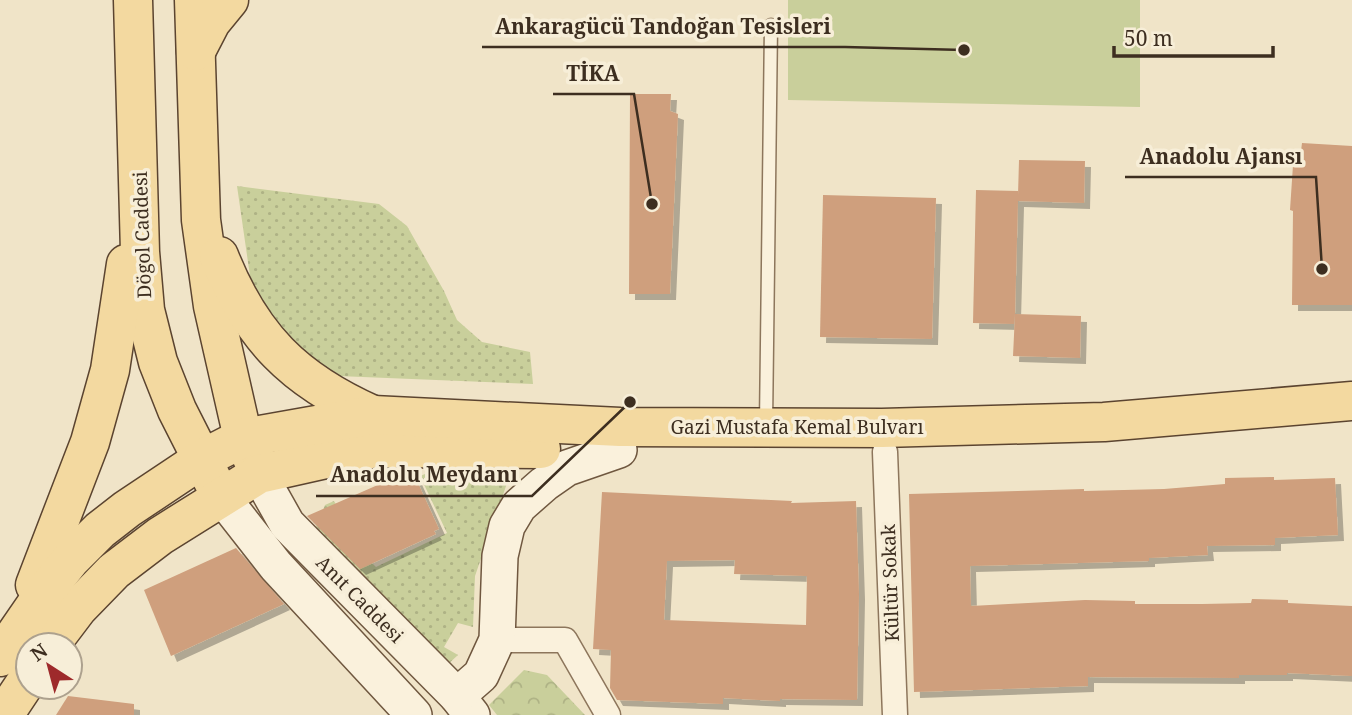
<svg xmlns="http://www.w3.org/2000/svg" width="1352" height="715" font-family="'Noto Serif',serif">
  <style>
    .grass { fill: url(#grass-dots) }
    .park { fill: url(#park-crowns) }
    .garden { fill: #c9cf9b }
    .building { fill: #cf9f7d; fill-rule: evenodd; filter: url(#shadow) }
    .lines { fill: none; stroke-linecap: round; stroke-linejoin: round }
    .lane-casing { stroke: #8d765c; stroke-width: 15 }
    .street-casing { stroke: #8d765c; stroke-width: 27 }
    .secondary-casing { stroke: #6f573f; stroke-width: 38 }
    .primary-casing { stroke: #5b4430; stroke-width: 41 }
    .lane { stroke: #faf1dc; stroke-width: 12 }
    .street { stroke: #faf1dc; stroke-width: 24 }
    .secondary { stroke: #faf1dc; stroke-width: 35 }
    .primary { stroke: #f3d9a0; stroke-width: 38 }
    .labels { text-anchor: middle; stroke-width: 7; stroke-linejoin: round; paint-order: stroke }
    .street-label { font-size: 19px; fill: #3d2e20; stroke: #f7eed8 }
    .leader { fill: none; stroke: #3d2e20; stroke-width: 2.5 }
    .callout-dot { fill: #3d2e20; stroke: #f7eed8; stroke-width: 2.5 }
    .callout-label { font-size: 21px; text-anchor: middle; font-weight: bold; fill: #3d2e20; stroke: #f7eed8; stroke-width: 7; stroke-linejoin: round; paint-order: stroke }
  </style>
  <defs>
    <pattern id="grass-dots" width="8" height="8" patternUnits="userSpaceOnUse" patternTransform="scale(1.75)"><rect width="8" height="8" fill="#c9cf9b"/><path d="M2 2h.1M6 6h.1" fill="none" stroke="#aeb285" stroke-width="1.8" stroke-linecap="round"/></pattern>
    <pattern id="park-crowns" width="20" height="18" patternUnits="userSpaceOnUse" patternTransform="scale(1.75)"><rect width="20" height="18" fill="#c9cf9b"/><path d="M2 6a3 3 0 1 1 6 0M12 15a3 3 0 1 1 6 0" fill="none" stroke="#aeb285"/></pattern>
    <filter id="shadow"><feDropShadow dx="6" dy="6" stdDeviation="0" flood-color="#0004"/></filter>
  </defs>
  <rect width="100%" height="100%" fill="#f0e4c8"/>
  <g class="grass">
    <polygon points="237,186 379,204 407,226 444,291 457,320 482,342 530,352 533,384 338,376 287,338 262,306 250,276"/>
    <polygon points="453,463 514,463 475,576 473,627 458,623 444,647 458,655 446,666 326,547 316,527 325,505 334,501 369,560 376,567 447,533 420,476"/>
  </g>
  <polygon class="park" points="524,670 547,675 585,715 497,715 489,705"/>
  <polygon class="garden" points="788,0 1140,0 1140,107 788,100"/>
  <g class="building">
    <polygon points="630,94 671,94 670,111 678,114 670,294 629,294"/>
    <polygon points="1302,143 1352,146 1352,305 1292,305 1293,211 1290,210 1294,150 1301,151"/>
    <polygon points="1019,160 1085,161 1084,203 1018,201 1015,314 1081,316 1080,358 1013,356 1015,314 1014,324 973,323 976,190 1018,191 1018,195"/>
    <polygon points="823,195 936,198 932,339 820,337"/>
    <polygon points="412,470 439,529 434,531 436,534 360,569 307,516"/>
    <polygon points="1274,477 1274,480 1335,478 1338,535 1275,538 1275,545 1207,546 1208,555 1149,558 1149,561 970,566 971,606 1085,600 1135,601 1135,604 1202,604 1251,603 1252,599 1288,600 1288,603 1352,606 1352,676 1287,673 1287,675 1239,675 1239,678 1088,677 1088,686 914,692 909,494 1084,489 1084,491 1164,489 1225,484 1225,478"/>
    <path d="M602,492L792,501L791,503L856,501L859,594L857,700L780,699V701L723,698V704L617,700L610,688L611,650L593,649ZM735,560L734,574L807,576L806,625L664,620L667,561Z"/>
    <polygon points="236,548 284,604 171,656 144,590"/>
    <polygon points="68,696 134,704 134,715 56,715"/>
  </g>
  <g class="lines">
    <defs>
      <polyline id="lane" points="766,424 771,25"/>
      <g id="street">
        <polyline points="885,452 895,715"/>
        <polyline points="497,640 565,640 608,715"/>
      </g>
      <g id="secondary">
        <polyline points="259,474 287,524 457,696 472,715"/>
        <polyline points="222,497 276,566 414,715"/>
        <polyline points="457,696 481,675 497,640 500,556 507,526 519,506 544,484 567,468 619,450"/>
      </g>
      <g id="primary">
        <polyline points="133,0 140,252 145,310 158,362 177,410 214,483"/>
        <polyline points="194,0 201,220 213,306 243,438 254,462"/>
        <polyline points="196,51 211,22 229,0"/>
        <path d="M219,256C251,337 294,380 373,415"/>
        <polyline points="35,585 90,442 110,370 126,264"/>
        <polyline points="50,645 78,608 114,571 160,536 259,474 375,448 541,449"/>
        <polyline points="0,657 44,593 71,559 100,530 127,509 202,459 243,438 373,415 620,427 882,428 1104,422 1352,401"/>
        <polyline points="4,715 28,679"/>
      </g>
    </defs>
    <use href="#lane" class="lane-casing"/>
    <use href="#street" class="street-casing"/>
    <use href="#secondary" class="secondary-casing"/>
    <use href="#primary" class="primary-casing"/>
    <use href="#lane" class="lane"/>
    <use href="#street" class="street"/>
    <use href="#secondary" class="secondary"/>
    <use href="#primary" class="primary"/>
  </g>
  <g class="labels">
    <g class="street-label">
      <text transform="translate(142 235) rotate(-92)" y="7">Dögol Caddesi</text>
      <text x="797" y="434">Gazi Mustafa Kemal Bulvarı</text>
      <text transform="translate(890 583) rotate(-92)" y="7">Kültür Sokak</text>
      <text transform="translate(360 599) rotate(45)" y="7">Anıt Caddesi</text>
    </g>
  </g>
  <path class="leader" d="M964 50L845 47H482M652 204L634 94H553M1322 269L1316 177H1125M630 402L532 496H316"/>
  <g class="callout-dot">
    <circle cx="964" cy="50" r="7"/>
    <circle cx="652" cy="204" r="7"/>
    <circle cx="1322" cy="269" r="7"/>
    <circle cx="630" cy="402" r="7"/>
  </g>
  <g class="callout-label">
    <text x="663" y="34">Ankaragücü Tandoğan Tesisleri</text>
    <text x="593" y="81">TİKA</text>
    <text x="1221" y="164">Anadolu Ajansı</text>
    <text x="424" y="482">Anadolu Meydanı</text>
  </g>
  <g transform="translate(49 666) rotate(324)"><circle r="33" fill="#f7eed8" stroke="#ada18e" stroke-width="2"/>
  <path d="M0-5L12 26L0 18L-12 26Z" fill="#9e2a2b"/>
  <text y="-10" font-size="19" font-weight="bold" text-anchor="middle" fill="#3d2e20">N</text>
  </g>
  <path d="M1114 46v10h159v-10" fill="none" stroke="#3d2e20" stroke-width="3.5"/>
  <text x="1124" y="46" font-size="21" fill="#3d2e20" stroke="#f7eed8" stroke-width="5" paint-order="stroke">50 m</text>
</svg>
